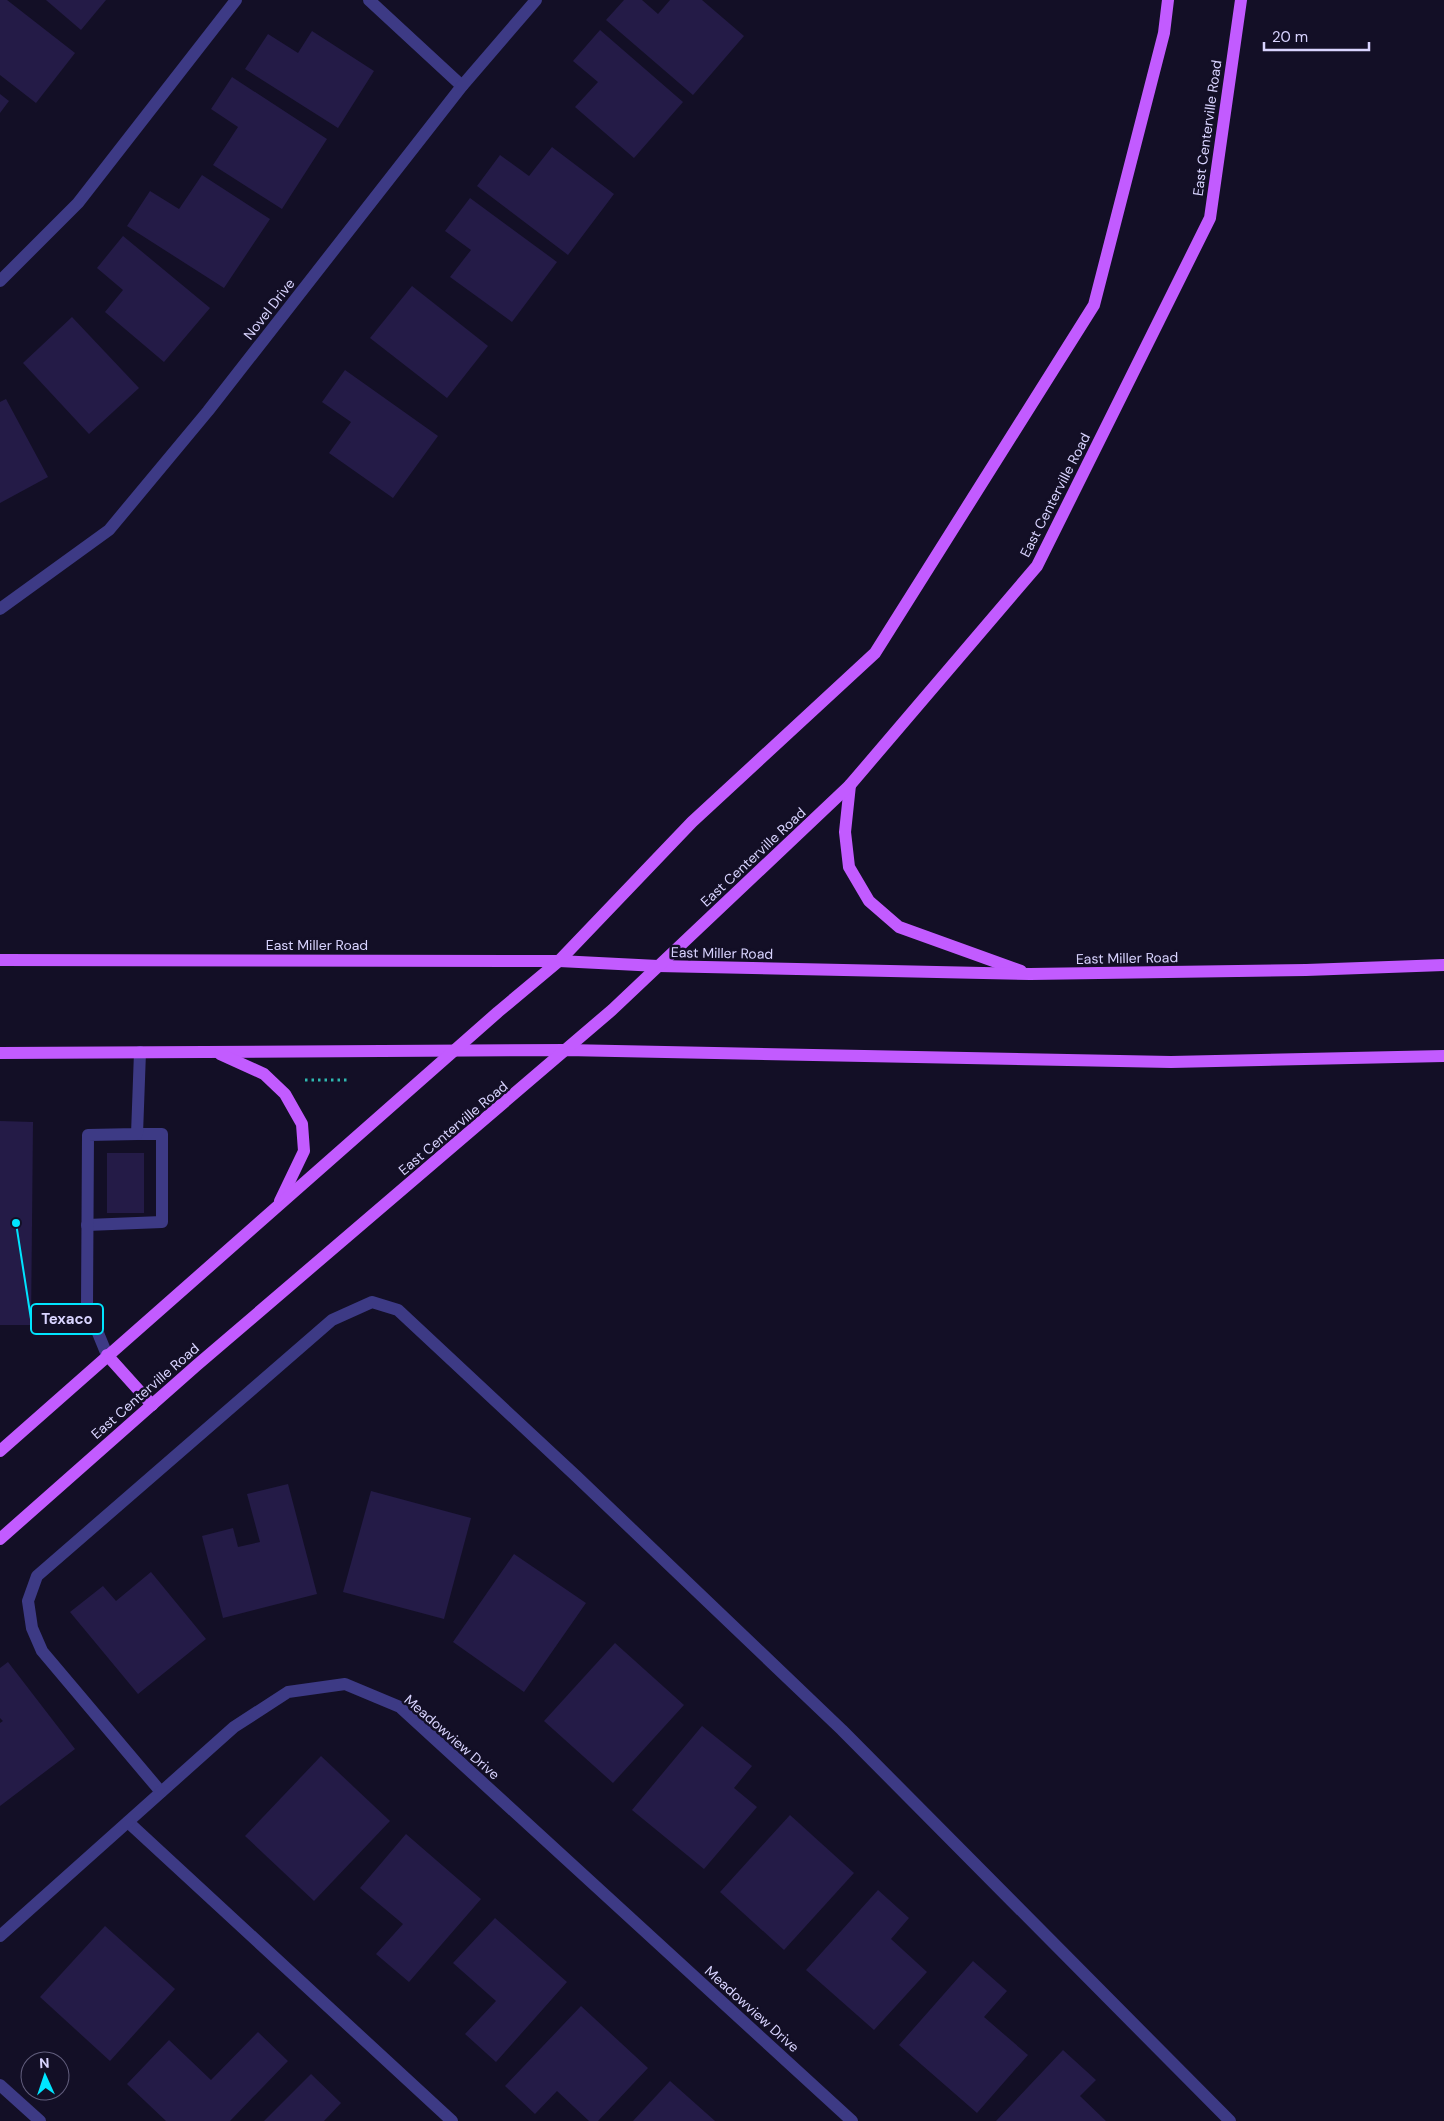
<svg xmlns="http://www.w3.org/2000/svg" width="1444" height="2121" font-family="'DM Sans',sans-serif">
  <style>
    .building { fill: #241b47 }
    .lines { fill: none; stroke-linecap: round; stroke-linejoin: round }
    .path { stroke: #2fb8b0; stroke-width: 3; stroke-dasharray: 2.5 4; stroke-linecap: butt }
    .minor { stroke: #3d3a85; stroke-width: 12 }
    .major { stroke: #c25bff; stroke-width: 12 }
    .labels { text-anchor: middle; stroke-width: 5; stroke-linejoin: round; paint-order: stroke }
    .street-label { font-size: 14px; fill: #d9d4ff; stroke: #130f26 }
    .leader { fill: none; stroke: #00e5ff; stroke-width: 2 }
    .callout-dot { fill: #00e5ff; stroke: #130f26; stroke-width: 2 }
    .callout { fill: #130f26; stroke: #00e5ff; stroke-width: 2 }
    .callout-label { font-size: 15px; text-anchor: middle; font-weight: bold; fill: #d9d4ff }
  </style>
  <rect width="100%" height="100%" fill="#130f26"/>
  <g class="building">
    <polygon points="0,0 7,0 75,53 36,103 0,75"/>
    <polygon points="46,0 106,0 81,30"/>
    <polygon points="624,0 642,0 658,14 670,0 702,0 744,36 693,95 606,20"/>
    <polygon points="600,30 683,102 634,158 575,107 598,82 573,61"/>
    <polygon points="312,31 374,71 338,128 245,69 268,34 298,53"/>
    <polygon points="232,77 327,139 282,209 213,165 238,127 211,109"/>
    <polygon points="0,94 9,101 0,113"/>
    <polygon points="552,147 614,194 568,255 477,186 500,155 529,176"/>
    <polygon points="202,175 270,219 224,288 127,226 150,191 179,209"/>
    <polygon points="470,198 557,262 512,322 450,277 471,250 445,231"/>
    <polygon points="123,236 210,308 164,362 105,312 123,290 97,268"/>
    <polygon points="412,286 488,346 447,398 370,338"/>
    <polygon points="72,317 139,388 89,434 23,363"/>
    <polygon points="345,370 438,436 393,498 329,453 351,422 322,402"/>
    <polygon points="6,399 48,477 0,503 0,402"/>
    <polygon points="0,1121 33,1122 31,1325 0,1325"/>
    <rect x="107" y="1153" width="37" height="60"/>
    <polygon points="288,1484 317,1594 223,1618 202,1536 233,1528 238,1547 260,1542 247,1494"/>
    <polygon points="371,1491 471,1518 444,1619 343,1592"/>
    <polygon points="514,1554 586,1603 524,1692 453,1642"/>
    <polygon points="151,1572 206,1639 138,1694 70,1612 103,1586 116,1601"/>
    <polygon points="615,1643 684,1705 613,1783 544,1721"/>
    <polygon points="8,1662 75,1749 0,1806 0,1723 3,1721 0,1718 0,1668"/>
    <polygon points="702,1726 752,1766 734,1788 757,1807 704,1869 632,1810"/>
    <polygon points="321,1756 390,1821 314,1901 245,1836"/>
    <polygon points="790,1815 854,1873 784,1950 720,1892"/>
    <polygon points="406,1834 481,1899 409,1982 376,1954 403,1924 360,1888"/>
    <polygon points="878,1890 909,1918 891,1939 927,1972 874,2030 806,1970"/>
    <polygon points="495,1918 567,1982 496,2062 465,2034 496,2001 453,1963"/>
    <polygon points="105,1926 175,1989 110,2061 40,1997"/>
    <polygon points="973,1961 1007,1991 984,2017 1028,2055 977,2113 899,2045"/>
    <polygon points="581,2006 648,2068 598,2121 589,2121 557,2091 535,2114 505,2086"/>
    <polygon points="258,2032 288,2061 230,2121 166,2121 127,2084 169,2040 211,2080"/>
    <polygon points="1063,2050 1096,2080 1080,2096 1106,2121 996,2121"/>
    <polygon points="311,2074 341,2103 324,2121 264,2121"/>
    <polygon points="670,2081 715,2121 633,2121"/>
  </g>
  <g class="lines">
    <polyline class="path" points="305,1080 348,1080"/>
    <g class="minor">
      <polyline points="369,0 462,86"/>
      <polyline points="0,281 78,203 236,0"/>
      <polyline points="0,609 109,530 208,411 462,86 536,0"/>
      <polyline points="87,1225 162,1222 162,1134 137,1134"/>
      <polyline points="107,1355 87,1306 88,1135 137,1134 140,1052"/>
      <polyline points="161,1792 42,1651 32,1628 28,1601 37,1576 332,1320 372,1302 398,1310 576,1476 842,1730 1230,2121"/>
      <polyline points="128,1822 452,2121"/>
      <polyline points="0,1936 234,1727 288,1692 345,1684 400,1707 852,2121"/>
      <polyline points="0,2085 40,2121"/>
    </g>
    <g class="major">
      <polyline points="850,785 845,832 849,867 869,901 899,927 1021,971"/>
      <polyline points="0,960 559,961 658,966 1030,974 1306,970 1444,965"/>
      <polyline points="0,1053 566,1050 1171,1062 1444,1056"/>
      <polyline points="220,1054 264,1074 285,1094 302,1124 304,1151 280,1201"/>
      <polyline points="107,1355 152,1405"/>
      <polyline points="0,1451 498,1012 559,961 692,822 875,653 1094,305 1164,33 1168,0"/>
      <polyline points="0,1539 197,1365 612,1010 850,785 1037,566 1210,218 1241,0"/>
    </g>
  </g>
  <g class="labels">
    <g class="street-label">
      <text transform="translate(1207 128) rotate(-82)" y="5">East Centerville Road</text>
      <text transform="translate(269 309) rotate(-52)" y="5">Novel Drive</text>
      <text transform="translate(1055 495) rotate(-63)" y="5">East Centerville Road</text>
      <text transform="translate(753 857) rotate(-43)" y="5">East Centerville Road</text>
      <text x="317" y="950">East Miller Road</text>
      <text transform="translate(722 953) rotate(1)" y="5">East Miller Road</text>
      <text transform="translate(1127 958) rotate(-1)" y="5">East Miller Road</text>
      <text transform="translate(453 1128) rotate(-40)" y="5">East Centerville Road</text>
      <text transform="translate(145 1391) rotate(-41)" y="5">East Centerville Road</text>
      <text transform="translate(452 1737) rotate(41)" y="5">Meadowview Drive</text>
      <text transform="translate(752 2009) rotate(42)" y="5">Meadowview Drive</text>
    </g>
  </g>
  <path class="leader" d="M16 1223L31 1319"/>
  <circle class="callout-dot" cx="16" cy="1223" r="5"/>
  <rect class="callout" x="31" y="1304" width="72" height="30" rx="5"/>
  <g class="callout-label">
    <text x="67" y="1324">Texaco</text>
  </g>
  <g transform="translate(45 2076) rotate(357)"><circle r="24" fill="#130f26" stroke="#625e7d"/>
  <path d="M0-4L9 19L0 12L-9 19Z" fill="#00e5ff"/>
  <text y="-8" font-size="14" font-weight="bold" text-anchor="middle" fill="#d9d4ff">N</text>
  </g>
  <path d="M1264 42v8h105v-8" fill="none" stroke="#d9d4ff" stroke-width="2.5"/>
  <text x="1272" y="42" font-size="15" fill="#d9d4ff" stroke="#130f26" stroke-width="4" paint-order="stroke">20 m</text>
</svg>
